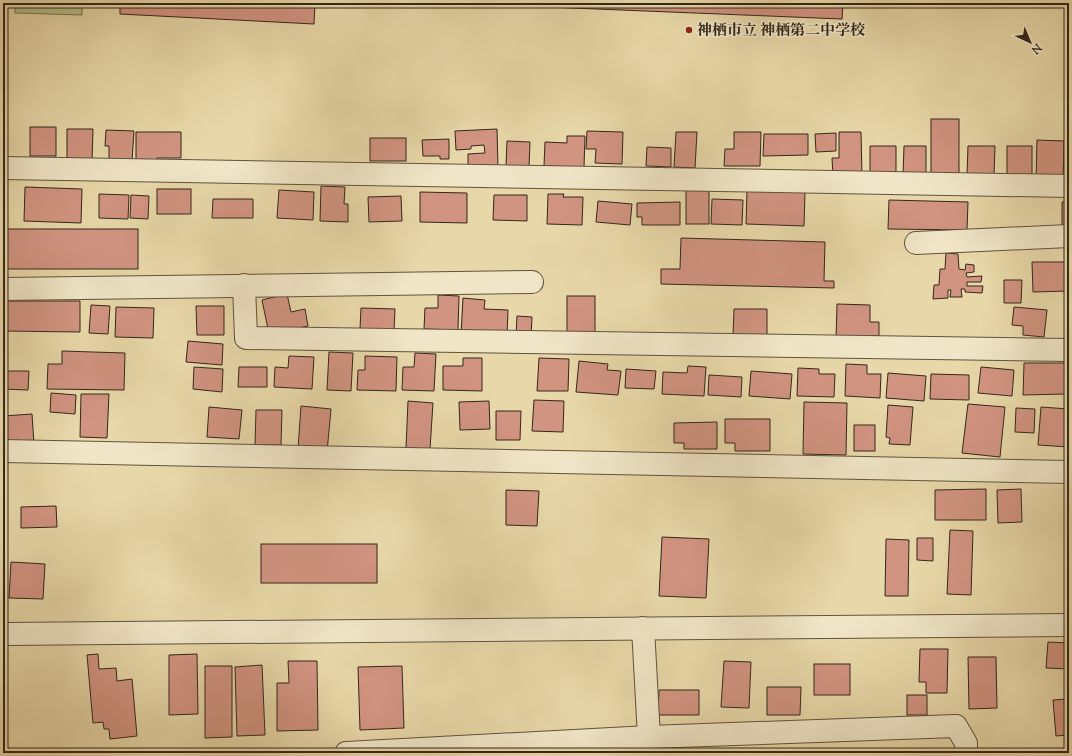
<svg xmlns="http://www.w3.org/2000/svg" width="1072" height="756" font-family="'Sorts Mill Goudy','Noto Serif JP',serif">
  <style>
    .green { fill: #b3bf8a; stroke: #737352 }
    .building { fill: #d19481; stroke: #33271b }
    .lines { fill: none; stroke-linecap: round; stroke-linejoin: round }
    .minor-casing { stroke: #60533e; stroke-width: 24 }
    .minor { stroke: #f0e6c7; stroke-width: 22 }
    .poi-dot { fill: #8f2418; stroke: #f0e6c7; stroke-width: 1.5 }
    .labels { text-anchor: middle; stroke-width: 3.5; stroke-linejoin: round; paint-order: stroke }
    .poi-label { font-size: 15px; font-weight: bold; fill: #33271b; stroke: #f0e6c7; text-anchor: start }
  </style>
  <rect width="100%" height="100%" fill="#e8d8a9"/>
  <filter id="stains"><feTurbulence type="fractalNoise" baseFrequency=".005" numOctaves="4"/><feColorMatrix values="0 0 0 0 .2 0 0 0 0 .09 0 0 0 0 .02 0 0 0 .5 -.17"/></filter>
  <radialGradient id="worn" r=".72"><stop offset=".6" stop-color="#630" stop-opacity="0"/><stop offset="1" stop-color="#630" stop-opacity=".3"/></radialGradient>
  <polygon class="green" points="15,3 82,3 82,15 15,13"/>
  <g class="building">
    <polygon points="120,3 315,3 314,24 120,14"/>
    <polygon points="449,3 843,3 842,19"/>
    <rect x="931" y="119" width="28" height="56"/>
    <rect x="30" y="127" width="26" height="29"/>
    <polygon points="67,129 93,129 92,160 67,159"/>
    <polygon points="497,129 498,168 468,170 468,154 485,153 484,145 471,146 471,149 456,150 455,131"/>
    <polygon points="106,130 134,131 132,161 109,160 109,146 105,146"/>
    <polygon points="587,131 623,132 622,164 595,163 596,149 586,149"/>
    <polygon points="136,132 181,132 181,158 157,158 157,163 136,163"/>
    <polygon points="676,132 697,132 695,168 674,167"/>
    <polygon points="734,132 761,132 760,166 724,166 725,149 734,149"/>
    <polygon points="839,132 861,132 862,176 833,177 832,158 839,158"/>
    <polygon points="836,133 836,151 816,152 815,134"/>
    <polygon points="764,134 808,134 808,155 763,156"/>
    <polygon points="567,136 585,136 584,167 544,166 545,142 567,143"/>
    <rect x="370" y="138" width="36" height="23"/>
    <polygon points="449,139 449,159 440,159 440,156 423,156 422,140"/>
    <polygon points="1037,140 1064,141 1063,183 1036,182"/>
    <polygon points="507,141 530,142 529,167 506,166"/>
    <polygon points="870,146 896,146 896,175 870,176"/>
    <polygon points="904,146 926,146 926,176 903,176"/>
    <polygon points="968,146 995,146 994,176 967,175"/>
    <rect x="1007" y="146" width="25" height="30"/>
    <polygon points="647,147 671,148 671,167 646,166"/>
    <polygon points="1067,150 1069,150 1069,178"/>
    <polygon points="321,186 345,187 344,204 348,204 348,222 320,221"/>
    <polygon points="25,187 82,189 81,223 24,221"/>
    <rect x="157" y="189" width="34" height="25"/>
    <polygon points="279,190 314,192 313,220 277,218"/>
    <rect x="686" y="190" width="23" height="34"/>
    <polygon points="747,191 805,192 804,226 746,224"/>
    <polygon points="420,192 467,193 467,223 420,222"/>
    <polygon points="99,194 129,195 128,219 99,218"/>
    <polygon points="548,194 564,194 563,197 583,197 582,225 547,224"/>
    <polygon points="131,195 149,196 148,219 130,218"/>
    <polygon points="494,195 527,195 527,221 493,220"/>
    <polygon points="401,196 402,221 369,222 368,197"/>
    <polygon points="213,199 253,199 253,218 212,218"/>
    <polygon points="712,199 743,200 742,225 711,224"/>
    <polygon points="889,200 968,202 967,230 888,229"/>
    <polygon points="598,201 632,204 630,225 596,222"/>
    <polygon points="1069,201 1069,229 1062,229 1062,202"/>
    <polygon points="680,202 680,225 642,225 642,217 637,217 637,203"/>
    <rect x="5" y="229" width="133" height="40"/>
    <polygon points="681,238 825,242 824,281 834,281 834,288 661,284 661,269 680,269"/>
    <polygon points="946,253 958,254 959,269 965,270 966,264 974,265 974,272 966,273 967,277 982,276 981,282 967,282 967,286 983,286 982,293 965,292 965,289 961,289 962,297 950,297 951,290 948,290 948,298 933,299 934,285 939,285 940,269 945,269"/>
    <polygon points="1032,262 1069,262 1069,291 1033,292"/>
    <polygon points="1004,280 1022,280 1021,303 1004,303"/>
    <polygon points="287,294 291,312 305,309 308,326 269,334 262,300"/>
    <polygon points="438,295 459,296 458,330 424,329 425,308 438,308"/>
    <rect x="567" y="296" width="28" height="41"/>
    <polygon points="463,298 485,300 484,309 508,310 507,336 461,334"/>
    <polygon points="3,301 80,301 80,332 3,331"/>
    <polygon points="837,304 870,305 870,322 879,322 879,336 871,336 869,340 836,339"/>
    <polygon points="91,305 110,306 108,334 89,333"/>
    <polygon points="196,306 224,306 224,335 197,335"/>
    <polygon points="116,307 154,308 153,338 115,337"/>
    <polygon points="1014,307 1047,310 1044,337 1023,335 1023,326 1012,325"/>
    <polygon points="361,308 395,309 394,331 360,329"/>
    <polygon points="734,309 767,309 767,337 733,336"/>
    <polygon points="517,316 532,317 531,337 516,336"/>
    <polygon points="188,341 223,344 222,365 186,362"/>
    <polygon points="62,351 125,353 124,390 47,389 48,364 62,364"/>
    <polygon points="329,352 353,353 351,391 327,390"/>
    <polygon points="415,353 436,354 434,391 402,390 403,367 414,367"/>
    <polygon points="289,356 314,357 312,389 274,387 275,367 288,368"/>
    <polygon points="365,356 397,357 396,391 357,390 358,370 365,370"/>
    <polygon points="463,358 482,358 482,391 443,390 443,366 463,366"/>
    <polygon points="539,358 569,359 568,391 537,391"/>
    <polygon points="579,361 608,364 607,370 621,371 618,395 576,392"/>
    <polygon points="1024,363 1066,363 1066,394 1023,395"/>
    <polygon points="846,364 867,365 867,374 881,374 880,398 845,396"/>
    <polygon points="688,366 706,367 704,396 662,394 663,372 687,373"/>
    <polygon points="194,367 223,369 222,392 193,389"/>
    <polygon points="239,367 267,367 267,387 238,387"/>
    <polygon points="981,367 1014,370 1012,396 978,393"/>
    <polygon points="798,368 819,369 819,374 835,374 834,397 797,396"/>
    <polygon points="626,369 656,371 654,389 625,388"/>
    <polygon points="3,371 29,371 28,390 3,389"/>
    <polygon points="751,371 792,374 790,399 749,396"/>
    <polygon points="888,373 926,376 924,401 886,398"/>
    <polygon points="931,374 969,375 969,400 930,399"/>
    <polygon points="709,375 742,377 741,397 708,395"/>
    <polygon points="51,393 76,395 75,414 50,412"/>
    <polygon points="81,394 109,394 107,438 80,437"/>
    <polygon points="534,400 564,401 563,432 532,431"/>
    <polygon points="408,401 433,403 430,449 406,448"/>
    <polygon points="489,401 490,429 460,430 459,402"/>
    <polygon points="804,402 847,403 846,455 803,454"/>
    <polygon points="968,404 1005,407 1000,457 962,453"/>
    <polygon points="888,405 913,407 910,445 889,444 890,438 886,437"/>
    <polygon points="301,406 331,409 327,452 298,449"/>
    <polygon points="209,407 242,410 239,439 207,437"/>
    <polygon points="1041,407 1069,409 1069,447 1038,445"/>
    <polygon points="1016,408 1035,409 1034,433 1015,432"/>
    <polygon points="256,410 282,410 281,445 255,445"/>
    <polygon points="496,411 521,411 520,440 496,440"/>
    <polygon points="32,414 34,444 5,446 3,416"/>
    <polygon points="725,419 770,419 770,451 735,451 735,443 725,443"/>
    <polygon points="717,422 717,449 684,449 684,443 674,443 674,423"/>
    <rect x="854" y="425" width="21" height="26"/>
    <polygon points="986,489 986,520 935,520 935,490"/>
    <polygon points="1021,489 1022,522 998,523 997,490"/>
    <polygon points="506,490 539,491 537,526 506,525"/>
    <polygon points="56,506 57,527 21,528 21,507"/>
    <polygon points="950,530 973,531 971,595 947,594"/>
    <rect x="1067" y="531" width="2" height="34"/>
    <polygon points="662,537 709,539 706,598 659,596"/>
    <polygon points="917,538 933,538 933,561 917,560"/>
    <polygon points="886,539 909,540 908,596 885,596"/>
    <rect x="261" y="544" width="116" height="39"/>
    <polygon points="11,562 45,564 43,599 9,598"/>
    <polygon points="1048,642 1069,643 1069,669 1046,668"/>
    <polygon points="920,649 948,649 947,693 926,693 926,682 919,682"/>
    <polygon points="98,654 99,669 116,668 117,681 132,679 137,736 110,739 109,729 104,729 103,722 93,723 87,655"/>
    <polygon points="197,654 198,714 169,715 169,655"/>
    <polygon points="968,657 996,657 997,708 969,709"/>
    <polygon points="288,661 317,661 318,730 277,731 277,683 289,683"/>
    <polygon points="724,661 751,662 749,708 721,707"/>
    <rect x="814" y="664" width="36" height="31"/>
    <polygon points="262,665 265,735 237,736 235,667"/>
    <polygon points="205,666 232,666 232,737 205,738"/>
    <polygon points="402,666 404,728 360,730 358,667"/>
    <polygon points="767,687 801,687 800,715 767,715"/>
    <polygon points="659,690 699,690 699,715 658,715"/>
    <rect x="907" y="695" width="20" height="20"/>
    <polygon points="1069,699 1069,735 1056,736 1053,700"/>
  </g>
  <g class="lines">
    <defs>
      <g id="minor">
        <polyline points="3,168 1069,186"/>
        <polyline points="916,243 1069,236"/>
        <polyline points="244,285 246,338 1069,350"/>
        <polyline points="3,289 532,282"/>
        <polyline points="3,451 1069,472"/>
        <polyline points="643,628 649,737"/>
        <polyline points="3,634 1069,625"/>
        <polyline points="346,753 649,737 956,726 966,743 966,753"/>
      </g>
    </defs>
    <use href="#minor" class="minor-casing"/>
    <use href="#minor" class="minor"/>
  </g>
  <circle class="poi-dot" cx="689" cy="30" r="4"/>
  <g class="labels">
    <g class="poi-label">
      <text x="697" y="35">神栖市立 神栖第二中学校</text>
    </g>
  </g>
  <rect width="1072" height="756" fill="none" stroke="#e8d8a9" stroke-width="16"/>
  <rect x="4" y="4" width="1064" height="748" fill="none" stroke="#33271b" stroke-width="2"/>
  <rect x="8" y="8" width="1056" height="740" fill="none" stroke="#33271b"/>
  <g transform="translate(1030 42) rotate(136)" stroke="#f0e6c7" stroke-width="3" paint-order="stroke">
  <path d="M0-3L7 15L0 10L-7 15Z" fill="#33271b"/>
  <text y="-6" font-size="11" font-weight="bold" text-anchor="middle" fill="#33271b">N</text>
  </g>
  <rect width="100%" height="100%" filter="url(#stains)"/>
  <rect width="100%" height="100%" fill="url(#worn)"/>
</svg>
